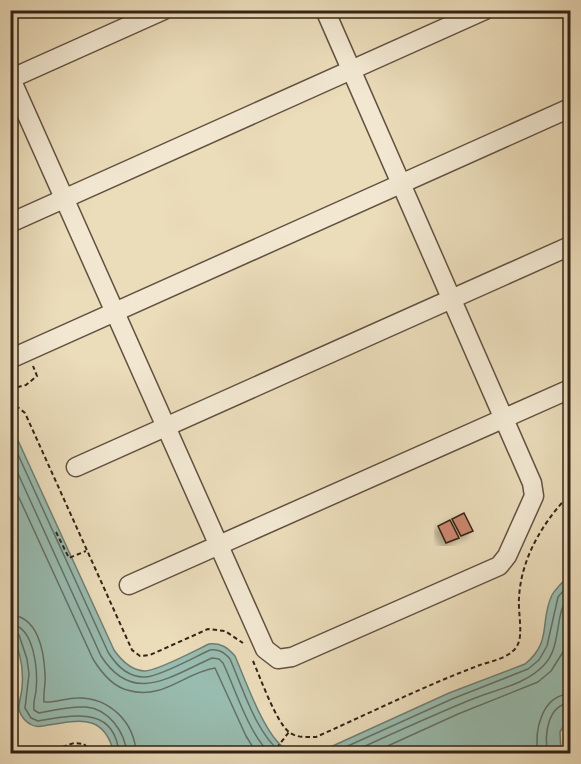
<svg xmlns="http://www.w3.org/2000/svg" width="581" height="764" font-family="'Old Standard TT',serif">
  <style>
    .water { fill: #98bcb0; stroke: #707f73; stroke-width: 1.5 }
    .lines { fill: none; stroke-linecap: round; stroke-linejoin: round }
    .shore { stroke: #667064; stroke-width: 1.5 }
    .building { fill: #cb876d; stroke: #342317; stroke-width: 1.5; filter: url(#shadow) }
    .minor-casing { stroke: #625140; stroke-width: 21 }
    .path { stroke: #342317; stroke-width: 2; stroke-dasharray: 4.5 3; stroke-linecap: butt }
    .minor { stroke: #f2e8d2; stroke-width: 18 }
  </style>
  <defs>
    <filter id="shadow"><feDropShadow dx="-4.5" dy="4.5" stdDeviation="3" flood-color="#0004"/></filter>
  </defs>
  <rect width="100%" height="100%" fill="#ebdcba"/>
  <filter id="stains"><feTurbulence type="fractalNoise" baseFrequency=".00333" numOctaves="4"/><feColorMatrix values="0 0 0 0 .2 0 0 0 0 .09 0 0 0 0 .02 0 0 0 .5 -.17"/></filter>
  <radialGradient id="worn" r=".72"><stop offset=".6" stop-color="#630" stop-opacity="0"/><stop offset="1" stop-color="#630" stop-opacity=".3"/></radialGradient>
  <path class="water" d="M10,423L114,650C121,660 130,670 144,671C156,672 196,650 209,644C221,643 227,647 235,656C245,679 265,737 286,749C299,756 313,753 326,749L449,693L525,664C553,641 539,622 552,595C556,588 565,580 570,574V715L560,732L561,753H114C104,714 81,720 48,725C42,726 36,728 30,724C25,721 21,716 19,710C18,703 22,694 22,687C24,667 20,650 11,633Z"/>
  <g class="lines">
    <g class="shore">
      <path d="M10,437L108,652C116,665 129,678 146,677C161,676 195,657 210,650C219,649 224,652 230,659C244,691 255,731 282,754"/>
      <path d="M10,456L101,656C133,706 171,676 212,658L219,659L223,663C235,688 250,737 271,754"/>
      <path d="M10,478L93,659C101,672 112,686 127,690C163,701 183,673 215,668L246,736L257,754"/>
      <path d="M10,615C38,616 44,651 45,674C46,683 43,693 44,702C55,703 66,698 77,698C109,697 135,722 136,754"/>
      <path d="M10,624C35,626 38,672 36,691C35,698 33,703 34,710L39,713C54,710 71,706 86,707C109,709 125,732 127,754"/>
      <path d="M10,632L19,635L27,659L29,674L25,708L31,718L38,721C71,716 115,704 119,754"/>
      <polyline points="330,754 452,699 528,669 539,660 547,646 558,597 570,583"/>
      <path d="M348,754C389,735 429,717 470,700C493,690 526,685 544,665C563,645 553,614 570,594"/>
      <polyline points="370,754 458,714 538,682 551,671 563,652 570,612"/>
      <path d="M538,754C534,730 542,695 570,694"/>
      <path d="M548,754C544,736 547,705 570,703"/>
    </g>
  </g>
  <g class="building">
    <polygon points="464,513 473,531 461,536 452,519"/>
    <polygon points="450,520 459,538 446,543 438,526"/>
  </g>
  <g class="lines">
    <defs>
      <g id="minor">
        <polyline points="10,79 164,10"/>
        <polyline points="11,79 265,649 278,659 292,657 499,566 507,556 534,496 532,483 325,10"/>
        <polyline points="10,223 485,10"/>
        <polyline points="10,359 570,108"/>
        <polyline points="76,467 570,246"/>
        <polyline points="129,585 570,389"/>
      </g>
    </defs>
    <use href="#minor" class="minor-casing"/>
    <g class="path">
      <polyline points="10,323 18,337"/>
      <polyline points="10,389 26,385 37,376 33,366"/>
      <polyline points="10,401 25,413 132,650 140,656 150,655 208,629 225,631 243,643"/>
      <polyline points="56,532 69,558 86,551"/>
      <path d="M253,661C260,677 276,722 289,732C296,738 307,737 316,737C370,713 424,686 480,665C492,661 513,657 518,644C523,633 518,612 519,598C521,558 543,522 570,494"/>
      <polyline points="10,751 17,754"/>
      <polyline points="41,754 74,743 84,744 92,754"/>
      <polyline points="272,754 289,732"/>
    </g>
    <use href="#minor" class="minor"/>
  </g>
  <rect width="581" height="764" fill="none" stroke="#ebdcba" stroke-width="36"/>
  <rect x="12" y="12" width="557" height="740" fill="none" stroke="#342317" stroke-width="3"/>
  <rect x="18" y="18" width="545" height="728" fill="none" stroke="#342317" stroke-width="1.5"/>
  <rect width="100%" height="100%" filter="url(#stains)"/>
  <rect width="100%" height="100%" fill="url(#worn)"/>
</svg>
